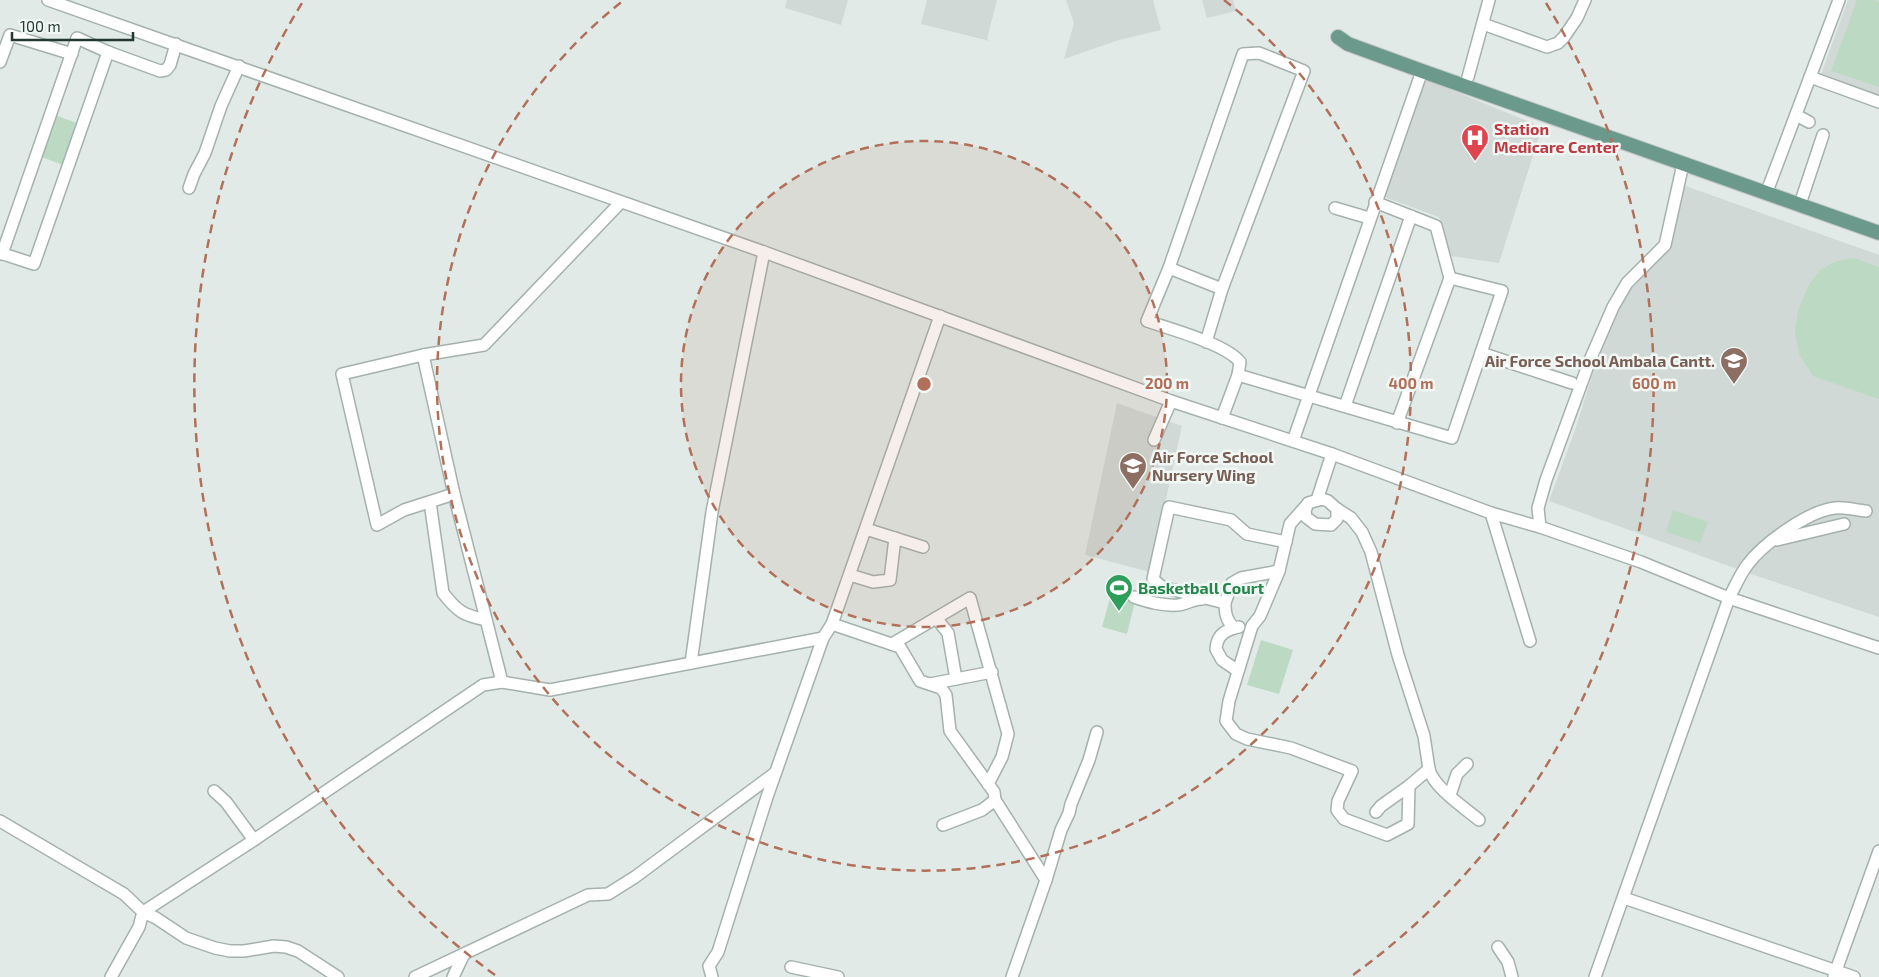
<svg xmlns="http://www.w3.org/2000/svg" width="1879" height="977" font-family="'Exo 2',sans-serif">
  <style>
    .built { fill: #d0d9d5 }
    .green { fill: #bcd9c3 }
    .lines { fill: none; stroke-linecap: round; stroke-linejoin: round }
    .minor-casing { stroke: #a5b1ac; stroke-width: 14 }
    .major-casing { stroke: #c2c7c6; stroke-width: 16 }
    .minor { stroke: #fff; stroke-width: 11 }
    .major { stroke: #6b9a8d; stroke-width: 14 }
    .ring { fill: none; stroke: #b2705a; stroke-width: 2.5; stroke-dasharray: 9 6 }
    .labels { text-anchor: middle; stroke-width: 5; stroke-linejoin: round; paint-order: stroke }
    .health-label { font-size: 16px; font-weight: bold; fill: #be3a42; stroke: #f1f7f4; text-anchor: start }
    .education-label { font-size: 16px; font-weight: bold; fill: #785e54; stroke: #f1f7f4; text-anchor: end }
    .leisure-label { font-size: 16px; font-weight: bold; fill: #27864d; stroke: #f1f7f4; text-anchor: start }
    .centre { fill: #b2705a; stroke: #f1f7f4; stroke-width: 2.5 }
    .ring-label { font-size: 15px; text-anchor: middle; font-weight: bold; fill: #b2705a; stroke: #f1f7f4; stroke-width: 5; stroke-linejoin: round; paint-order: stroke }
  </style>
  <rect width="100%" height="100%" fill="#e1eae6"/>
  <g class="built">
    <polygon points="787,0 848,0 841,25 785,8"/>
    <polygon points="927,0 997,0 987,39 990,41 921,24"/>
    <polygon points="1066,0 1153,0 1161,30 1119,40 1064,59 1074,23"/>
    <polygon points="1202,0 1233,0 1236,11 1207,18"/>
    <polygon points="1848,0 1879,0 1879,97 1820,77"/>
    <polygon points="1425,79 1542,127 1499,263 1451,256 1439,217 1384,197"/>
    <polygon points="1683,185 1879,255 1879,617 1751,574 1549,501 1575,430 1603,341 1625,296 1667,251"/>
    <polygon points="1117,403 1182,426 1150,572 1085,555"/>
  </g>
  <g class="green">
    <polygon points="1857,0 1874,0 1879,2 1879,87 1831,71"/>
    <polygon points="55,115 82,125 66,166 39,156"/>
    <polygon points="1854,258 1879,267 1879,399 1813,376 1799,354 1795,331 1798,310 1810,283 1820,270 1837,261"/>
    <polygon points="1673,510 1708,522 1700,543 1666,532"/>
    <polygon points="1112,591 1136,597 1127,634 1102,627"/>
    <polygon points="1261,640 1293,650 1279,694 1247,685"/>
  </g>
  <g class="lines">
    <defs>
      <g id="minor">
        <polyline points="48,0 764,252 1171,401 1332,454 1491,513 1540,527 1641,562 1729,598 1879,648"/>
        <polyline points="1483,24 1547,47 1558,43 1564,37 1577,18 1585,0"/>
        <polyline points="0,62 10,35 72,54"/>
        <polyline points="1468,77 1489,0"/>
        <polyline points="1810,77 1879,102"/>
        <polyline points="1796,115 1809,122"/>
        <polyline points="1769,186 1839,0"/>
        <polyline points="189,188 194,174 205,153 221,106 239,66"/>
        <polyline points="1802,198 1823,135"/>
        <polyline points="1335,208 1369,218"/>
        <polyline points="0,253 34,264 108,52"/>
        <polyline points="2,254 77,38 108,52 160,71 166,70 170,65 176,44"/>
        <polyline points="1169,268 1222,289"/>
        <path d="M1206,342L1222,289L1304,71L1259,53L1243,54L1169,268L1147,321C1170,329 1226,344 1240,362L1238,375L1222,418"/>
        <polyline points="1481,353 1572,383"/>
        <polyline points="423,355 454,494 502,682"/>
        <polyline points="1238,375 1452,438 1502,291 1450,278 1436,226 1375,202"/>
        <polyline points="1345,406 1411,216"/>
        <polyline points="1397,423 1450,278"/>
        <polyline points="1154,440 1171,401"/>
        <polyline points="1293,441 1422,71"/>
        <polyline points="454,494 404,510 377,525 342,374 423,355 484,345 621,202"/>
        <polygon points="1322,499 1328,501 1337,509 1337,519 1331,525 1315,524 1306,517 1305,511 1308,503"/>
        <polyline points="1317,500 1332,454"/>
        <path d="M430,502L443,593C458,612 463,615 486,620"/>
        <polyline points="1306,506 1290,524 1279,571 1260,616 1252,626 1229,701 1226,721 1236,734 1247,739 1291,748 1352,771 1338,801 1337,810 1344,819 1387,835 1408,824 1409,786 1429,769 1424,736 1398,655 1371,552 1362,532 1351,518 1337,509"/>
        <polyline points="1491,513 1530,641"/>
        <polyline points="1540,527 1538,508 1546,480 1590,360 1613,307 1627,283 1665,245 1683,164"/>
        <polyline points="866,529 923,547"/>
        <polyline points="1777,540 1844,524"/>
        <polyline points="1279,571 1241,578 1232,583 1225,603 1162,587 1153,579 1169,507 1231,520 1247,534 1286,542"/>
        <polyline points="850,575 873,582 890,580 895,538"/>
        <path d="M1134,597C1149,602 1162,606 1178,605C1187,604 1193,599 1202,599"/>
        <path d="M1225,603C1225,613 1226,620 1234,628L1239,627"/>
        <polyline points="936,618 948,633 956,679"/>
        <polyline points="832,624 900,647 920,681 941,688 946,695 950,731 994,792 995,800 982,810 943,825"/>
        <path d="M1234,628C1222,632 1217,637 1216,649L1222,660L1238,671"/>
        <polyline points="892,644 970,598 1008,734 1002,757 988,784"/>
        <polyline points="691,663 712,512 764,252"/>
        <polyline points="930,684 992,672"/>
        <path d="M1429,769C1433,787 1465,808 1479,820"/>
        <polyline points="214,791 226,802 254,840"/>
        <polyline points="1450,795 1457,774 1467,764"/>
        <polyline points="995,800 1046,880 1061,830 1069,813 1071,804 1089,760 1097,732"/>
        <polyline points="1376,812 1381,806 1409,786"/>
        <polyline points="0,821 124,894 143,912 156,918 186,938 215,948 230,951 244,951 274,946 286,947 298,951 338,977"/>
        <polyline points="1624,898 1854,977"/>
        <polyline points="1498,947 1508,962 1512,977"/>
        <polyline points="791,967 838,977"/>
        <polyline points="1834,976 1879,851"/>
        <polyline points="111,977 139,927 143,912 254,840 483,685 502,682 550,690 823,638"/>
        <polyline points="415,977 588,895 608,894 635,877 775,773"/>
        <polyline points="453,977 464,954"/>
        <polyline points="712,977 709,966 718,952 767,797 823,638 832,624 940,316"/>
        <polyline points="1012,977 1046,880"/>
        <path d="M1595,977L1729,598C1735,587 1740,574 1748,564C1764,543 1808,511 1835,508C1845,507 1856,510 1866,511"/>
      </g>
      <polyline id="major" points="1338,37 1348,44 1422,71 1879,233"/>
    </defs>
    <use href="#minor" class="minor-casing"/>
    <use href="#major" class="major-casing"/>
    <use href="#minor" class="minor"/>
    <use href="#major" class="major"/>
  </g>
  <circle cx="924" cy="384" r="243" fill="#b2705a" fill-opacity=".12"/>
  <g class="ring">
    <circle cx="924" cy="384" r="243"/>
    <path d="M1224 0A487 487 0 1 1 624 0"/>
    <path d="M495 975A730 730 0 0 1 302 3M1546 3A730 730 0 0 1 1353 975"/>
  </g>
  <defs>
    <symbol id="hospital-pin" viewBox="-11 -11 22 30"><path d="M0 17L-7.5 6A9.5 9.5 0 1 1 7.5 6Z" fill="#e0444e" stroke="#f1f7f4"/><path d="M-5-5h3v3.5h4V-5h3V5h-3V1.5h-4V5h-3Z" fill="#fff"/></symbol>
    <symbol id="school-pin" viewBox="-11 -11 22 30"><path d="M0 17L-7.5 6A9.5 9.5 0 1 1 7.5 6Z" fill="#8d6e63" stroke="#f1f7f4"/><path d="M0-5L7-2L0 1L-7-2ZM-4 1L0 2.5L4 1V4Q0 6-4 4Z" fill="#fff"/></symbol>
    <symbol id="stadium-pin" viewBox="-11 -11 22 30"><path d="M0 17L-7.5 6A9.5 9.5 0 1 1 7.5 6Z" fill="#2e9e5b" stroke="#f1f7f4"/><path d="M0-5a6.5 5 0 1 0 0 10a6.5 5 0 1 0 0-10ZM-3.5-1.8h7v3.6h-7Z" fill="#fff"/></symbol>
  </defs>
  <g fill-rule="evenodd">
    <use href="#hospital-pin" x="1459" y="122" width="32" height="43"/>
    <use href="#school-pin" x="1718" y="345" width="32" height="43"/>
    <use href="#school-pin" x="1117" y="450" width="32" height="43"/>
    <use href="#stadium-pin" x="1103" y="572" width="32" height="43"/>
  </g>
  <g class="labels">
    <g class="health-label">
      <text x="1494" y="135">Station<tspan x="1494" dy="18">Medicare Center</tspan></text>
    </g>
    <g class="education-label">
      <text x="1715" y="367">Air Force School Ambala Cantt.</text>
      <text x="1152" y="463" text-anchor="start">Air Force School<tspan x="1152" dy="18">Nursery Wing</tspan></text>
    </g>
    <g class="leisure-label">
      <text x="1138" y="594">Basketball Court</text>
    </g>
  </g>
  <circle cx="924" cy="384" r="8" class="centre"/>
  <g class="ring-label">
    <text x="1167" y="389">200 m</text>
    <text x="1411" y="389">400 m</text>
    <text x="1654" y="389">600 m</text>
  </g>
  <path d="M12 32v8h121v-8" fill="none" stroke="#243832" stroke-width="2.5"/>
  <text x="20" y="32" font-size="15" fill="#243832" stroke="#f1f7f4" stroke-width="4" paint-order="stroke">100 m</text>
</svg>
